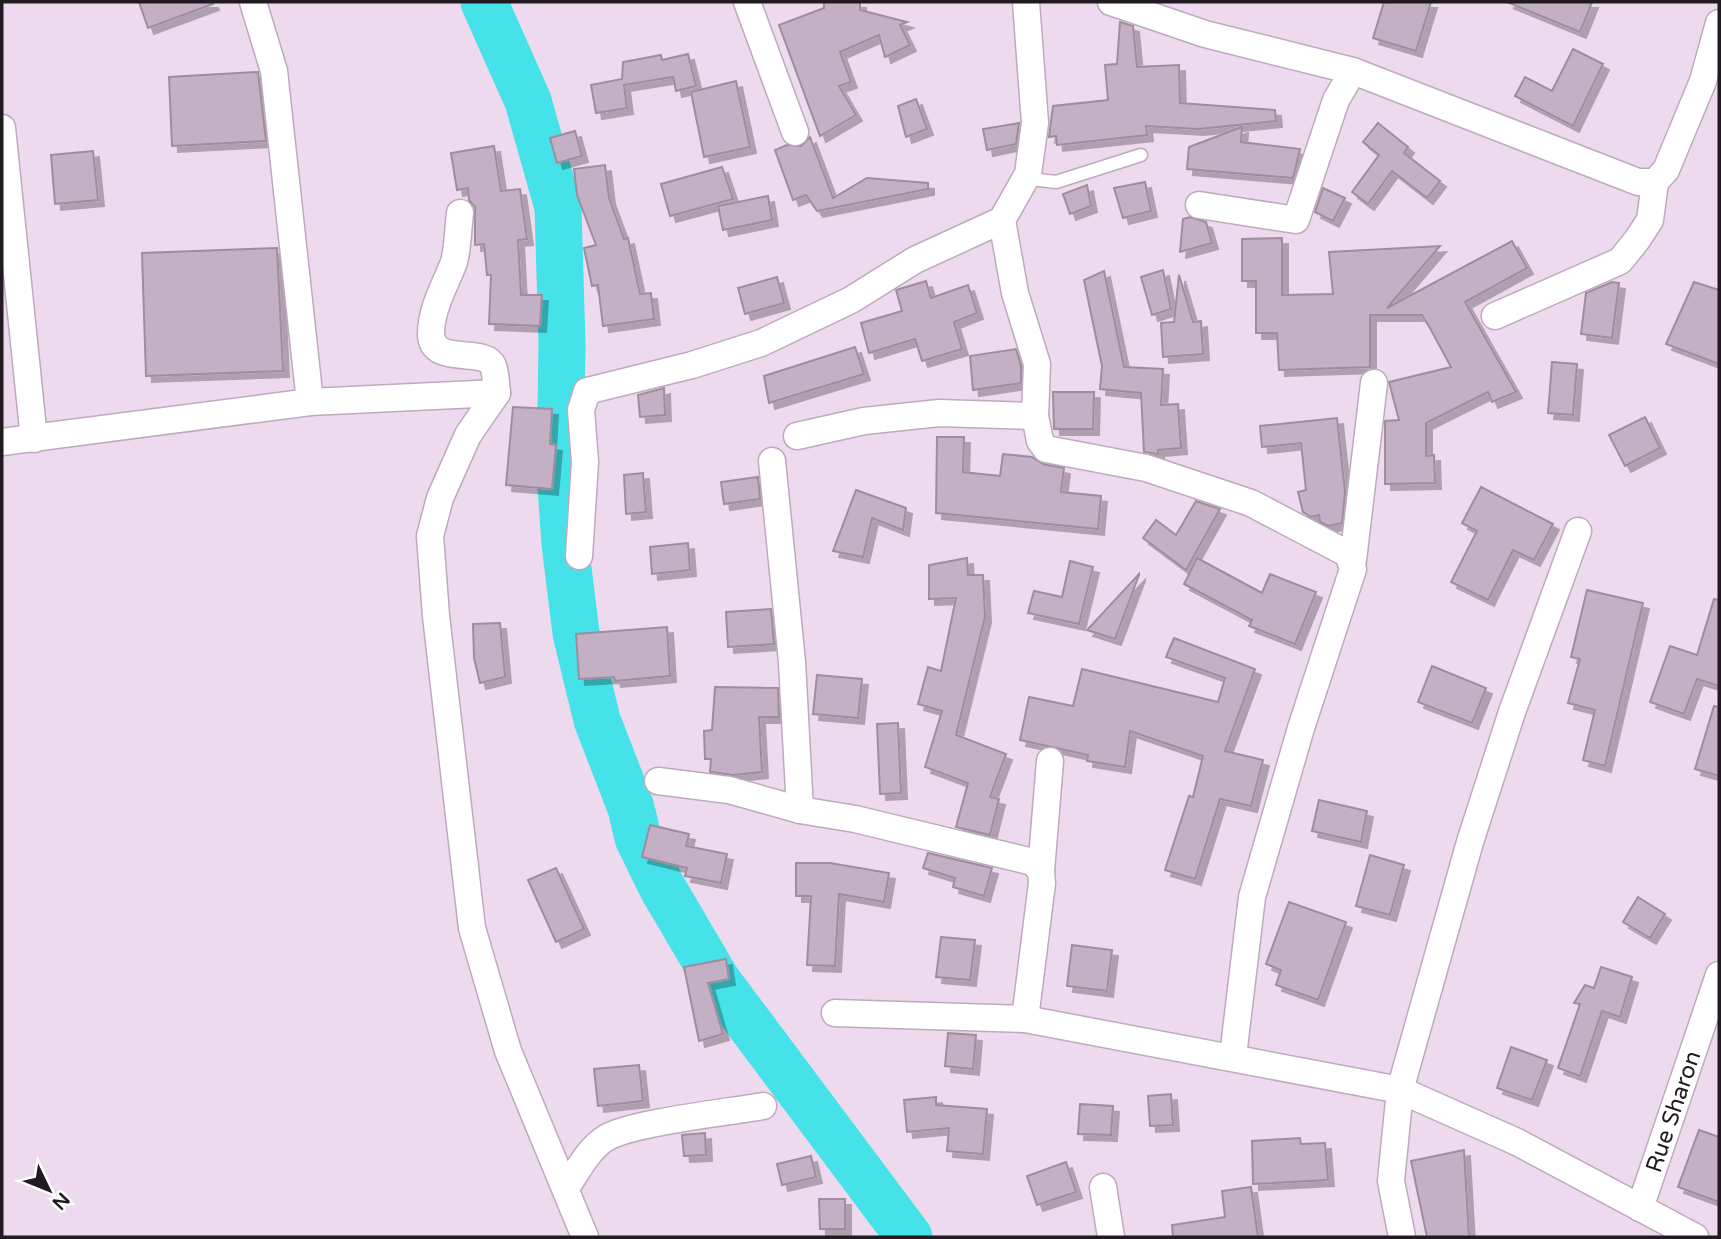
<svg xmlns="http://www.w3.org/2000/svg" width="1721" height="1239" font-family="'Varela Round',sans-serif">
  <style>
    .lines { fill: none; stroke-linecap: round; stroke-linejoin: round }
    .river { stroke: #45e3e9; stroke-width: 47 }
    .building { fill: #c4b0c4; stroke: #9f8c9f; stroke-width: 2; filter: url(#shadow) }
    .lane-casing { stroke: #beaabe; stroke-width: 15 }
    .street-casing { stroke: #beaabe; stroke-width: 29 }
    .lane { stroke: #fff; stroke-width: 12 }
    .street { stroke: #fff; stroke-width: 26 }
    .labels { text-anchor: middle; stroke-width: 5; stroke-linejoin: round; paint-order: stroke }
    .street-label { font-size: 23px; fill: #211a21; stroke: #fff }
  </style>
  <defs>
    <filter id="shadow"><feDropShadow dx="6" dy="6" stdDeviation="0" flood-color="#0004"/></filter>
  </defs>
  <rect width="100%" height="100%" fill="#eedaee"/>
  <g class="lines">
    <polyline class="river" points="484,2 528,101 558,207 562,344 560,472 565,544 576,633 597,720 631,808 638,838 662,887 716,979 909,1237"/>
  </g>
  <g class="building">
    <polygon points="139,2 212,2 213,4 148,28"/>
    <polygon points="824,2 860,2 860,10 907,22 900,25 910,45 885,57 879,35 840,52 851,82 839,86 856,115 820,136 779,25 824,8"/>
    <polygon points="1384,2 1431,2 1416,51 1373,38"/>
    <polygon points="1507,2 1592,2 1580,32"/>
    <polygon points="1120,22 1133,26 1137,67 1179,65 1180,103 1275,110 1276,121 1198,129 1146,126 1147,135 1057,145 1056,136 1049,137 1053,106 1108,100 1105,65 1117,64"/>
    <polygon points="1573,49 1603,64 1573,126 1515,96 1525,77 1552,91"/>
    <polygon points="688,54 696,86 676,91 673,77 624,85 627,108 596,113 591,85 622,79 623,62 661,55 662,60"/>
    <polygon points="258,72 266,141 172,146 169,77"/>
    <polygon points="736,81 750,147 704,157 691,92"/>
    <polygon points="916,99 927,129 906,137 898,106"/>
    <polygon points="1019,123 1016,144 987,150 983,129"/>
    <polygon points="1378,123 1408,147 1404,153 1440,181 1427,198 1392,171 1368,204 1352,192 1379,155 1363,142"/>
    <polygon points="1242,127 1241,142 1300,149 1293,178 1187,169 1189,147"/>
    <polygon points="575,131 582,156 557,163 550,138"/>
    <polygon points="810,137 833,198 867,178 928,183 928,189 817,211 806,195 793,200 775,150 787,145 801,146"/>
    <polygon points="494,146 501,191 520,189 527,239 518,240 521,295 542,295 540,326 489,324 491,275 487,275 484,244 475,245 475,207 469,200 468,188 457,190 451,153"/>
    <polygon points="93,151 98,200 55,204 51,155"/>
    <polygon points="605,165 609,198 624,239 628,238 640,294 651,293 654,319 603,326 598,285 592,286 584,248 596,245 577,195 574,169"/>
    <polygon points="722,167 733,199 670,216 661,184"/>
    <polygon points="1145,182 1151,211 1123,218 1114,188"/>
    <polygon points="1087,185 1091,206 1070,214 1063,194"/>
    <polygon points="1323,188 1345,198 1333,221 1315,212"/>
    <polygon points="768,196 772,220 723,230 718,206"/>
    <polygon points="1190,217 1206,222 1212,243 1180,252 1183,219"/>
    <polygon points="1282,238 1282,295 1333,294 1329,252 1440,246 1387,308 1512,241 1527,268 1465,302 1516,392 1492,402 1488,392 1426,423 1426,456 1434,455 1435,483 1385,484 1385,421 1399,420 1389,382 1451,367 1431,330 1422,315 1370,315 1370,367 1279,370 1277,333 1256,333 1256,281 1242,281 1242,239"/>
    <polygon points="277,248 283,371 146,376 142,253"/>
    <polygon points="1163,270 1171,309 1152,315 1141,277"/>
    <polygon points="1104,271 1124,367 1163,369 1161,405 1178,404 1181,448 1158,450 1158,454 1144,452 1141,393 1100,389 1102,366 1084,280"/>
    <polygon points="1179,275 1193,322 1201,321 1203,354 1163,357 1161,323 1174,322"/>
    <polygon points="777,277 784,303 745,314 738,288"/>
    <polygon points="926,281 931,298 968,285 977,313 954,322 962,349 922,361 915,339 869,353 861,323 902,311 896,290"/>
    <polygon points="1612,282 1619,283 1612,338 1581,334 1586,293"/>
    <polygon points="1694,282 1719,290 1719,364 1666,344"/>
    <polygon points="855,347 864,374 769,403 764,376"/>
    <polygon points="1016,349 1021,366 1021,383 973,390 970,356"/>
    <polygon points="1552,362 1577,364 1573,415 1548,413"/>
    <polygon points="664,388 665,415 640,417 638,395"/>
    <polygon points="1053,392 1094,392 1093,429 1054,429"/>
    <polygon points="513,407 552,409 550,444 556,445 552,489 506,485"/>
    <polygon points="1645,417 1660,448 1625,466 1609,435"/>
    <polygon points="1337,418 1345,492 1342,523 1328,526 1320,522 1319,515 1311,517 1303,512 1298,492 1306,490 1301,443 1262,447 1260,426"/>
    <polygon points="937,437 964,437 963,472 1000,476 1003,454 1032,457 1043,464 1064,468 1061,492 1101,496 1098,529 936,513"/>
    <polygon points="643,473 646,512 626,514 624,475"/>
    <polygon points="758,477 760,499 724,504 721,482"/>
    <polygon points="1481,487 1553,524 1534,560 1513,550 1488,600 1451,582 1477,531 1462,523"/>
    <polygon points="856,490 906,508 903,530 872,518 863,557 833,551"/>
    <polygon points="1196,501 1220,509 1186,570 1143,538 1156,520 1176,535"/>
    <polygon points="688,543 690,570 652,574 650,547"/>
    <polygon points="967,558 968,575 983,575 985,617 956,735 1006,754 990,797 999,799 990,835 956,827 968,783 925,767 942,711 918,704 928,667 941,671 956,598 929,599 929,565"/>
    <polygon points="1197,558 1262,593 1270,574 1316,592 1295,644 1249,626 1252,620 1184,584"/>
    <polygon points="1070,561 1093,567 1079,624 1028,613 1034,591 1062,597"/>
    <polygon points="1139,575 1115,639 1087,630 1139,574"/>
    <polygon points="1587,590 1643,603 1605,766 1583,760 1595,710 1568,703 1580,659 1571,657"/>
    <polygon points="1714,599 1719,600 1719,686 1697,679 1684,714 1650,702 1670,646 1697,655"/>
    <polygon points="771,609 774,644 728,647 726,612"/>
    <polygon points="500,623 505,677 480,683 474,658 473,624"/>
    <polygon points="667,627 670,676 615,681 614,677 579,679 576,634"/>
    <polygon points="1174,638 1255,669 1225,751 1263,760 1251,806 1220,799 1195,879 1165,870 1189,796 1193,797 1203,756 1130,731 1125,767 1087,761 1088,755 1020,740 1029,697 1073,706 1082,669 1218,702 1225,678 1166,657"/>
    <polygon points="1432,666 1486,688 1472,723 1418,702"/>
    <polygon points="817,675 862,679 858,718 813,714"/>
    <polygon points="715,687 778,688 779,717 759,717 762,772 733,775 710,772 711,759 705,759 704,731 712,730"/>
    <polygon points="1714,706 1719,707 1719,776 1695,769"/>
    <polygon points="898,723 901,793 880,794 877,724"/>
    <polygon points="1319,800 1367,811 1361,842 1312,831"/>
    <polygon points="650,825 689,834 686,846 727,854 721,883 685,876 687,868 642,857"/>
    <polygon points="928,853 992,868 984,896 953,887 955,878 923,868"/>
    <polygon points="1370,855 1404,865 1390,915 1356,906"/>
    <polygon points="796,863 830,863 889,873 884,902 839,894 835,966 807,965 811,896 796,896"/>
    <polygon points="556,868 584,929 556,942 528,880"/>
    <polygon points="1638,897 1665,914 1650,938 1623,922"/>
    <polygon points="1289,902 1346,922 1318,1000 1276,985 1281,970 1266,964"/>
    <polygon points="941,937 975,940 970,980 936,977"/>
    <polygon points="1072,945 1112,950 1107,991 1067,986"/>
    <polygon points="726,959 729,979 708,983 723,1034 699,1041 684,967"/>
    <polygon points="1601,967 1632,977 1620,1017 1602,1011 1580,1076 1558,1068 1580,1004 1574,1003 1585,985 1594,988"/>
    <polygon points="948,1033 976,1035 973,1069 945,1066"/>
    <polygon points="1511,1047 1547,1060 1532,1100 1497,1088"/>
    <polygon points="639,1065 643,1101 598,1106 594,1069"/>
    <polygon points="1171,1094 1173,1125 1150,1126 1148,1096"/>
    <polygon points="936,1097 936,1105 987,1109 983,1154 947,1151 949,1128 907,1132 904,1100"/>
    <polygon points="1080,1104 1113,1106 1111,1135 1078,1134"/>
    <polygon points="1699,1130 1719,1137 1719,1202 1678,1187"/>
    <polygon points="705,1133 706,1155 684,1156 682,1135"/>
    <polygon points="1300,1138 1301,1144 1325,1143 1328,1180 1253,1184 1252,1141"/>
    <polygon points="1464,1150 1469,1237 1427,1237 1411,1161"/>
    <polygon points="811,1156 816,1177 782,1185 777,1164"/>
    <polygon points="1066,1162 1076,1192 1037,1205 1027,1176"/>
    <polygon points="1251,1187 1258,1237 1173,1237 1172,1225 1225,1217 1222,1191"/>
    <polygon points="819,1199 845,1199 845,1229 820,1229"/>
  </g>
  <g class="lines">
    <defs>
      <polyline id="lane" points="1028,174 1039,180 1056,182 1141,155"/>
      <g id="street">
        <polyline points="253,2 274,71 310,402"/>
        <polyline points="747,2 795,132"/>
        <polyline points="1111,2 1205,34 1353,71 1638,182 1655,182"/>
        <polyline points="2,128 34,439"/>
        <polyline points="1199,205 1296,220 1336,100 1353,71"/>
        <path d="M460,213C458,228 458,247 454,262C445,286 431,308 431,334C432,367 485,346 493,366C496,373 496,386 497,393L468,435L440,498L430,536L436,616L472,928L508,1051L585,1237"/>
        <polyline points="1002,220 1015,293 1037,364 1035,416 1040,441 1046,449 1146,468 1251,503 1348,554 1353,569 1301,728 1252,897 1233,1056"/>
        <polyline points="1495,316 1620,261 1637,240 1650,220 1655,182 1666,170 1703,81 1719,23"/>
        <polyline points="797,436 864,421 939,413 1035,416"/>
        <polyline points="2,442 310,402 497,393"/>
        <polyline points="772,461 792,662 800,810"/>
        <polyline points="579,556 585,462 581,410 587,391 692,365 761,343 851,300 915,260 1002,220 1028,174 1035,123 1026,2"/>
        <polyline points="1353,560 1374,383"/>
        <polyline points="658,781 729,790 800,810 855,819 1033,862 1041,871 1042,883 1025,1019"/>
        <polyline points="1041,871 1050,761"/>
        <polyline points="835,1013 1025,1019 1400,1090 1517,1142 1695,1237"/>
        <polyline points="1103,1187 1111,1237"/>
        <path d="M566,1188C577,1172 588,1149 606,1138C629,1123 730,1112 763,1106"/>
        <path id="s1" d="M1640,1208L1719,975"/>
        <polyline points="1402,1237 1391,1181 1400,1090 1470,842 1512,712 1578,531"/>
      </g>
    </defs>
    <use href="#lane" class="lane-casing"/>
    <use href="#street" class="street-casing"/>
    <use href="#lane" class="lane"/>
    <use href="#street" class="street"/>
  </g>
  <g class="labels">
    <g class="street-label">
      <text dy="8" stroke="none"><textPath href="#s1" startOffset="102">Rue Sharon</textPath></text>
    </g>
  </g>
  <rect width="1721" height="1239" fill="none" stroke="#211a21" stroke-width="7"/>
  <g transform="translate(49 1190) rotate(133)" stroke="#ffffff" stroke-width="5" paint-order="stroke">
  <path d="M0-5L12 26L0 18L-12 26Z" fill="#211a21"/>
  <text y="-10" font-size="19" font-weight="bold" text-anchor="middle" fill="#211a21">N</text>
  </g>
</svg>
